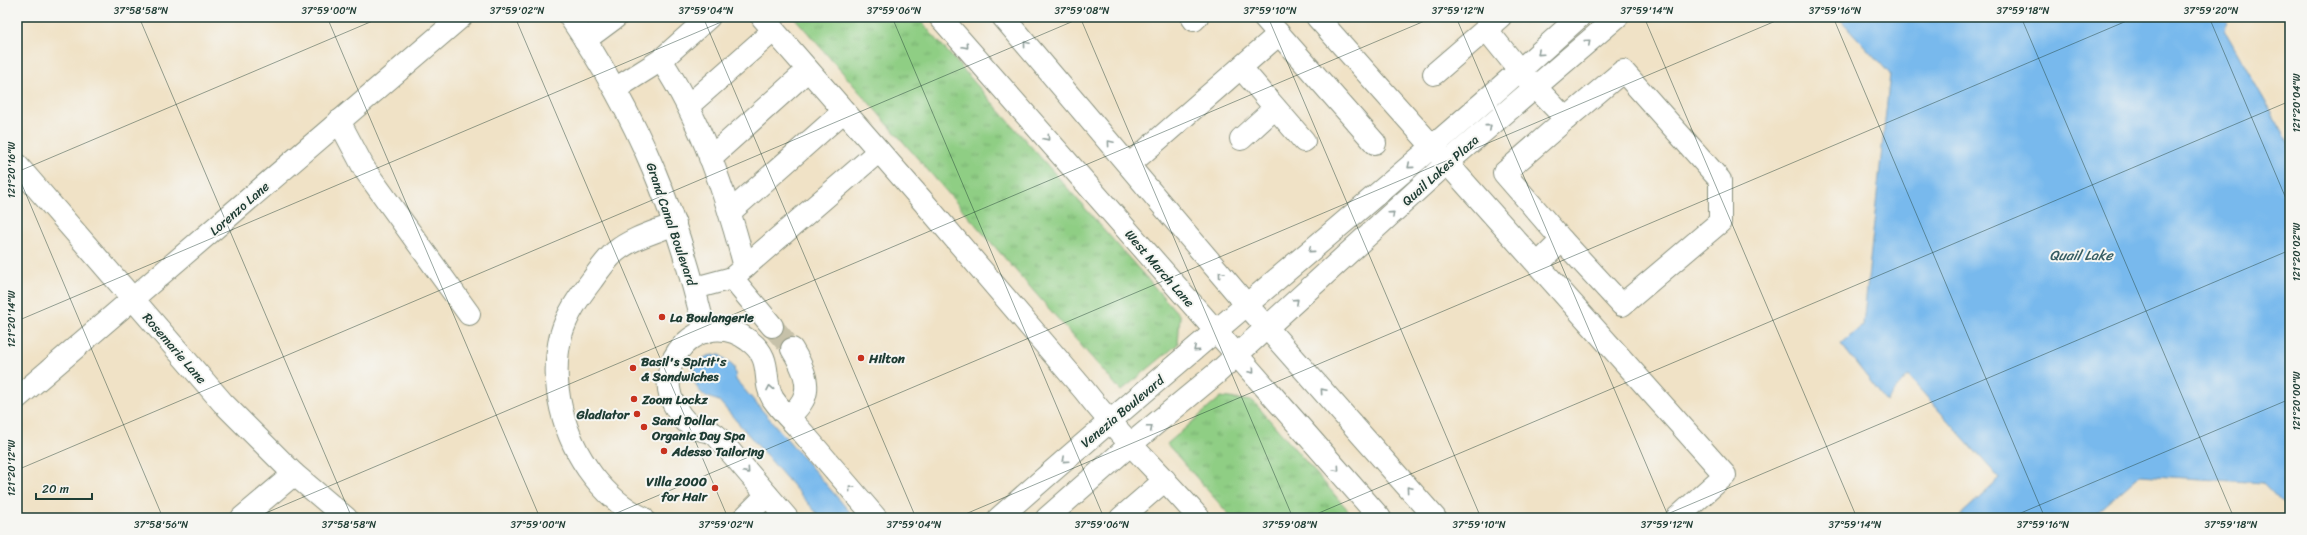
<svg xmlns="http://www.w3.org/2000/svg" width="2307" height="535" font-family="Sriracha,sans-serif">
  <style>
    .park { fill: url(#park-tufts); stroke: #57865c }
    .water { fill: #78b9ed; stroke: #4c7b90 }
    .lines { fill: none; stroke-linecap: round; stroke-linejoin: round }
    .minor-tunnel { stroke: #c6c1a9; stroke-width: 22; stroke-dasharray: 22 11; stroke-linecap: butt }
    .minor-casing { stroke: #88907d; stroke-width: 24 }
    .major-casing { stroke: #88907d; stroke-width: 24 }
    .minor { stroke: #fff; stroke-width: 22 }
    .major { stroke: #fff; stroke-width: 22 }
    .oneway { stroke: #8f9e9a }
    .ticks { fill: none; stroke: #1f3d34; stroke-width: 1; stroke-opacity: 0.45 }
    .poi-dot { fill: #c8321e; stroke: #f6f6f2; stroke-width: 1.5 }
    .labels { text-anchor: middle; stroke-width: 4; stroke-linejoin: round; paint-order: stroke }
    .street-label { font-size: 13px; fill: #1f3d34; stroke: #f6f6f2 }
    .poi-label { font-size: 13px; font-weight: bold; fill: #1f3d34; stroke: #f6f6f2; text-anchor: start }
    .water-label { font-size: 14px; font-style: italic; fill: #355c62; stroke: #f6f6f2 }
    .neatline { fill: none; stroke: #1f3d34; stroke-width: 1.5 }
    .ticks-label { font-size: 10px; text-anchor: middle; fill: #1f3d34 }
  </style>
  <defs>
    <pattern id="park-tufts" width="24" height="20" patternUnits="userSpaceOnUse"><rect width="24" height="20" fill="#8fce84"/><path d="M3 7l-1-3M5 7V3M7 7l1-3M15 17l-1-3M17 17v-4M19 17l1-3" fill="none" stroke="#74a86d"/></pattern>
  </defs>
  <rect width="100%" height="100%" fill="#f6f6f2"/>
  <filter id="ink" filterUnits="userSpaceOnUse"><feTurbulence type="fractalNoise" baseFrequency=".025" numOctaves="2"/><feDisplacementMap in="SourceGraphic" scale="8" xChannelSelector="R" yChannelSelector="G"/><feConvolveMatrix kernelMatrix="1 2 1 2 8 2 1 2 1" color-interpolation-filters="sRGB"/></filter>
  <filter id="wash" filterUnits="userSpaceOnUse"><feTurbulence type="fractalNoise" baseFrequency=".012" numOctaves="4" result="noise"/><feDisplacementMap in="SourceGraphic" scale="16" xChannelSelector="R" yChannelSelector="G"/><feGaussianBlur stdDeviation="0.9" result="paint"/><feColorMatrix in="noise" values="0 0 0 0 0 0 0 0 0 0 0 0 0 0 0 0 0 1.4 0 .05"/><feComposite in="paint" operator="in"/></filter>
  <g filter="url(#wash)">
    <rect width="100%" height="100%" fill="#f0e2c6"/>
    <g class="park">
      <polygon points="794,17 917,17 1180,316 1178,344 1121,391"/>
      <polygon points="1221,397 1253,401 1355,518 1232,518 1167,444"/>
    </g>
    <g class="water">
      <polygon points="1838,17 2228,17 2225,31 2290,145 2290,511 2263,483 2140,475 2091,518 1957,518 2000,479 1908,376 1886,401 1841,344 1863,325 1890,74"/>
      <path d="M720,355L734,367L736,380L855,518H821L719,401C714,399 708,398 704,395C690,385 690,363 708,356C711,355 716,355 720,355Z"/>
    </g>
  </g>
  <g filter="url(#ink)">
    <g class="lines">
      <polyline class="minor-tunnel" points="772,326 792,349"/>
      <defs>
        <g id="minor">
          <path d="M570,17C639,118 677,213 705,332"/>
          <path d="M762,17L921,199L1084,390C1119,436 1162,475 1199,518"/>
          <polyline points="1192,17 1194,20 1197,17"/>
          <polyline points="1264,17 1279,34"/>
          <polyline points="1317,17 1725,475 1677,518"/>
          <polyline points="1486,29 1520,71 1566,119 1504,173 1562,240 1538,264"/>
          <polyline points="585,40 616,17"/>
          <path d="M661,60C702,122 726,195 745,267"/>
          <polyline points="1241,68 1304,141"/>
          <polyline points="1434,74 1500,17"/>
          <polyline points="615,89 661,60 709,17"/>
          <polyline points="688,106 773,31"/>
          <polyline points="339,121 365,170 469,314"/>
          <polyline points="1241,139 1275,108"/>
          <polyline points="710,158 808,70"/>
          <polyline points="17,165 223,403 294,474 346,518"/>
          <polyline points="1129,165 1279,34 1375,143"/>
          <polyline points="730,212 844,111"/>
          <polyline points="1562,240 1622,305 1720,222 1720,180 1623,71 1566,119"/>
          <polyline points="732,278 772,326"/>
          <polyline points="695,288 732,278 879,151"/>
          <polyline points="17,398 461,17"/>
          <path d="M789,417C794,412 800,406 803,400C812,384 800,362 792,349"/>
          <polyline points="242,518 294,474"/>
          <path d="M643,518C622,508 607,494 593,476C563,437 549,383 561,335C567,314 579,297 592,280C599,270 606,260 615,252C632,238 655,232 675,224"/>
          <polyline points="744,518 767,495"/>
          <path d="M787,518L716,435C709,429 704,432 696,428C688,425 681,417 677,410C647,362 702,306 748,340C775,359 761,379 773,399C781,411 794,423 803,433C828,462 852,490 876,518"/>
          <path d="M999,518C1190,348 1390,189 1579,17"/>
          <polyline points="1047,518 1131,444 1217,373 1448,162 1617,17"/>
          <polyline points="1121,518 1165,480"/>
        </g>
        <g id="major">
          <polyline points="940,17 1380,518"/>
          <polyline points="1003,17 1246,304 1435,518"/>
        </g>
      </defs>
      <use href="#minor" class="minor-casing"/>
      <use href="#major" class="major-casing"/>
      <use href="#minor" class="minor"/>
      <use href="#major" class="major"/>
    </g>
    <defs><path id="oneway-chevron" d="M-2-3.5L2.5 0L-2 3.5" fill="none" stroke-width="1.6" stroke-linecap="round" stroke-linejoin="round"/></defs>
    <g class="oneway">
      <use href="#oneway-chevron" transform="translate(1588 42) rotate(-41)"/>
      <use href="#oneway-chevron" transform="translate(1026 44) rotate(-130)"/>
      <use href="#oneway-chevron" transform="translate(966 46) rotate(49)"/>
      <use href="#oneway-chevron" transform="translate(1540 53) rotate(138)"/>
      <use href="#oneway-chevron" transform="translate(1489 127) rotate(-41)"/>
      <use href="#oneway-chevron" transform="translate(1047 138) rotate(49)"/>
      <use href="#oneway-chevron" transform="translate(1110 143) rotate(-130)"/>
      <use href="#oneway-chevron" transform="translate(1410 166) rotate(140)"/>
      <use href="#oneway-chevron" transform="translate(1392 214) rotate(-42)"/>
      <use href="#oneway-chevron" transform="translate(1311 250) rotate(140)"/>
      <use href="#oneway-chevron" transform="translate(1221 274) rotate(-130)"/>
      <use href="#oneway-chevron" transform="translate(1296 301) rotate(-42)"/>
      <use href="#oneway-chevron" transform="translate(1196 349) rotate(140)"/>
      <use href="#oneway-chevron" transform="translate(1252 371) rotate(49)"/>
      <use href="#oneway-chevron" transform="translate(770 388) rotate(-101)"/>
      <use href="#oneway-chevron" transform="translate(1323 391) rotate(-131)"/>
      <use href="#oneway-chevron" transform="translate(1150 428) rotate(-40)"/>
      <use href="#oneway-chevron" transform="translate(1065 460) rotate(138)"/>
      <use href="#oneway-chevron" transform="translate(1337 469) rotate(49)"/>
      <use href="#oneway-chevron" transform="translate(747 471) rotate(49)"/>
      <use href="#oneway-chevron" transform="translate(851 488) rotate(-131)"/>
      <use href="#oneway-chevron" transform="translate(1409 489) rotate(-131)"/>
    </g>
  </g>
  <path class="ticks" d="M139,17L352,518M327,17L540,518M515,17L728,518M703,17L916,518M892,17L1104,518M1080,17L1293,518M1268,17L1481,518M1456,17L1669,518M1644,17L1857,518M1833,17L2045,518M2021,17L2234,518M2209,17L2290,208M17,23L31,17M17,172L382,17M17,173L163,518M17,321L733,17M17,470L1083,17M254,518L1434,17M605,518L1785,17M956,518L2136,17M1307,518L2290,101M1658,518L2290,250M2009,518L2290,399"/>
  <g class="poi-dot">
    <circle cx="662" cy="317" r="4"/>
    <circle cx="861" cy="358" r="4"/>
    <circle cx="633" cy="368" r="4"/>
    <circle cx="634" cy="399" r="4"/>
    <circle cx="637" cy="414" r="4"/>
    <circle cx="644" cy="427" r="4"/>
    <circle cx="664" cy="451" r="4"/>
    <circle cx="715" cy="488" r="4"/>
  </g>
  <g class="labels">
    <g class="street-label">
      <text transform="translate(1440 170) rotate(-42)" y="5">Quail Lakes Plaza</text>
      <text transform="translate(239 208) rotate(-41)" y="5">Lorenzo Lane</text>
      <text transform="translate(672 224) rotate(71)" y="5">Grand Canal Boulevard</text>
      <text transform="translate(1160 268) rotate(49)" y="5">West March Lane</text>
      <text transform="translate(175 348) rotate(49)" y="5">Rosemarie Lane</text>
      <text transform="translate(1122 411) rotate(-40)" y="5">Venezia Boulevard</text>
    </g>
    <g class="poi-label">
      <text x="670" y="322">La Boulangerie</text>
      <text x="869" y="363">Hilton</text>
      <text x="641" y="366">Basil's Spirit's<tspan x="641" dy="15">&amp; Sandwiches</tspan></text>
      <text x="642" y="404">Zoom Lockz</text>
      <text x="629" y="419" text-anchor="end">Gladiator</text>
      <text x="652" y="425">Sand Dollar<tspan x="652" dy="15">Organic Day Spa</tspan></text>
      <text x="672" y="456">Adesso Tailoring</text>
      <text x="707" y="486" text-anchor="end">Villa 2000<tspan x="707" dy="15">for Hair</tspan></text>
    </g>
    <g class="water-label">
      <text x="2081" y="260">Quail Lake</text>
    </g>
  </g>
  <rect width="2307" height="535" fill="none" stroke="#f6f6f2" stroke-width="44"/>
  <path d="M36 493v6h56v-6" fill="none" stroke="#1f3d34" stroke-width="2"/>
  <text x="42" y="493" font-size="12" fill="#1f3d34" stroke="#f6f6f2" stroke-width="3" paint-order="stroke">20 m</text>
  <rect x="22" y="22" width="2263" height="491" class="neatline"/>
  <g class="ticks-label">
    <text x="141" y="14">37°58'58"N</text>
    <text x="329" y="14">37°59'00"N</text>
    <text x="517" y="14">37°59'02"N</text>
    <text x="706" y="14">37°59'04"N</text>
    <text x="894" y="14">37°59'06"N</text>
    <text x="1082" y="14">37°59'08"N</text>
    <text x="1270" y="14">37°59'10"N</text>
    <text x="1458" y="14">37°59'12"N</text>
    <text x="1647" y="14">37°59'14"N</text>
    <text x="1835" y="14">37°59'16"N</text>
    <text x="2023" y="14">37°59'18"N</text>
    <text x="2211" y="14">37°59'20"N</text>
    <text transform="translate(2296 103) rotate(-90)" y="4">121°20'04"W</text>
    <text transform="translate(11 170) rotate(-90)" y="4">121°20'16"W</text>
    <text transform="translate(2296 252) rotate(-90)" y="4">121°20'02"W</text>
    <text transform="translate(11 319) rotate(-90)" y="4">121°20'14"W</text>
    <text transform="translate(2296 401) rotate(-90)" y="4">121°20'00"W</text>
    <text transform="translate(11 468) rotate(-90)" y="4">121°20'12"W</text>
    <text x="161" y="528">37°58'56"N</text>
    <text x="349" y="528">37°58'58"N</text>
    <text x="538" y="528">37°59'00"N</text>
    <text x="726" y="528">37°59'02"N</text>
    <text x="914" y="528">37°59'04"N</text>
    <text x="1102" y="528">37°59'06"N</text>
    <text x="1290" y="528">37°59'08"N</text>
    <text x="1479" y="528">37°59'10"N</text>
    <text x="1667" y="528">37°59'12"N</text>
    <text x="1855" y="528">37°59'14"N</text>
    <text x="2043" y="528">37°59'16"N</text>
    <text x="2231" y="528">37°59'18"N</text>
  </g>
</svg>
